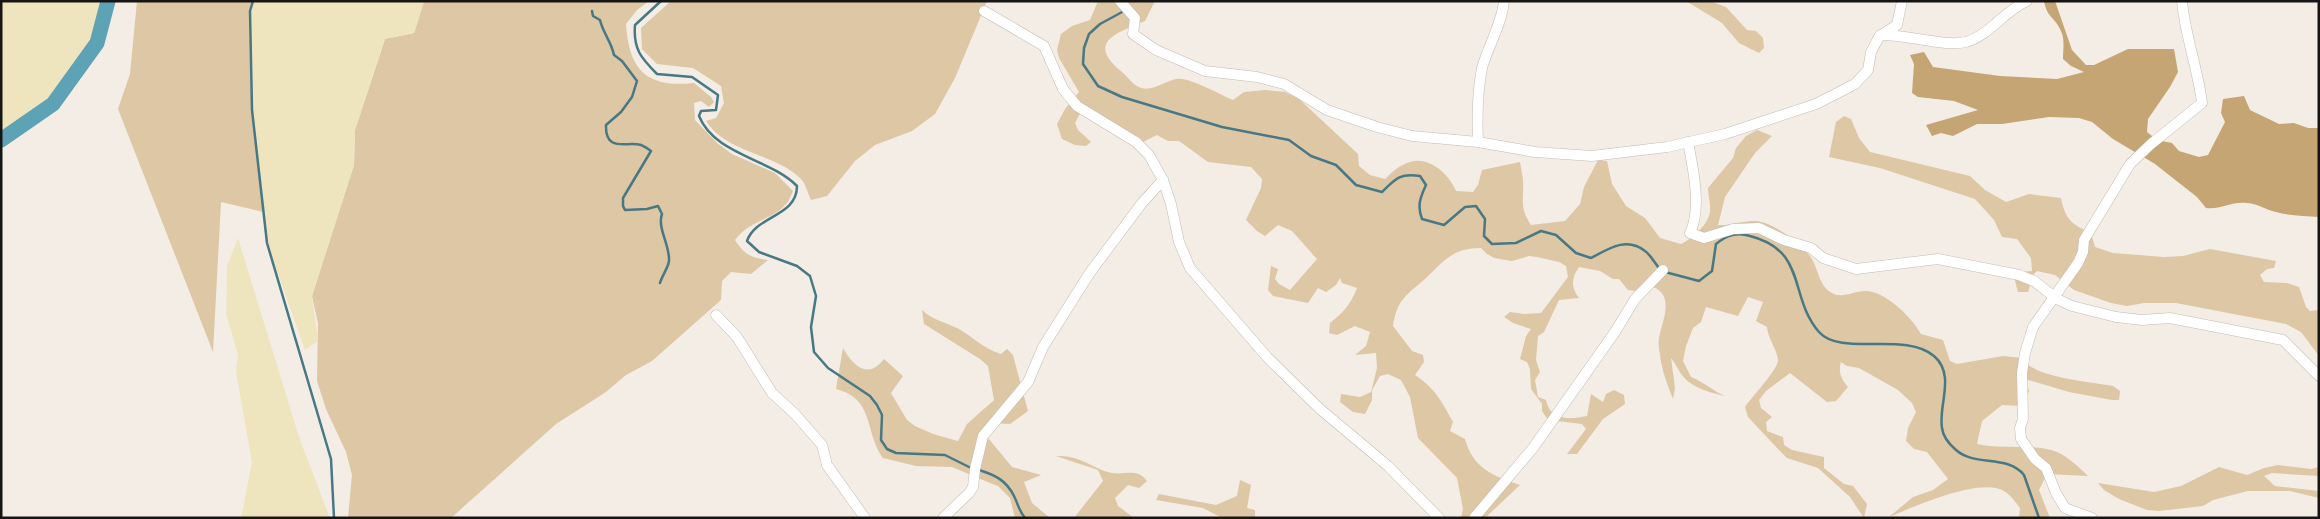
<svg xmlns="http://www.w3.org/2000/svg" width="2320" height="519" font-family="Inter,sans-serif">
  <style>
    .green { fill: #ddc7a5 }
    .forest { fill: #c5a574 }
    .sand { fill: #eee5bf }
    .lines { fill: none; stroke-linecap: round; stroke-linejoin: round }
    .stream { stroke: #487884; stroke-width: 2.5 }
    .river { stroke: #5da2b5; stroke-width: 15 }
    .minor-casing { stroke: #c1bcb5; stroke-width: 11 }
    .minor { stroke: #fff; stroke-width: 10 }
  </style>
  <rect width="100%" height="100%" fill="#f3ede6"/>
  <g class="green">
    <polygon points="137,1 253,1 250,11 252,110 263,212 221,202 213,352 118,109 130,74"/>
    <path d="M424,1H649L637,10L626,24C629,71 647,88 694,83L711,97L714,102L709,107L701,101L694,103L695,120L717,143L732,154L775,173L793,191C791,195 789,202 785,205C771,221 749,220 735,240C744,254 751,258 768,260L751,274L731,272L722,281L721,300L652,361L626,375L606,392L556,424L451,518H348L352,475L346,452L326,409L317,381L318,323L312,296L354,165L355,130L385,39L414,33Z"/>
    <path d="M671,1H987L955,78L935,114L912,131L875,145L855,161L827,196L811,200C808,194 806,184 801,179C775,153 726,153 706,121L716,118L724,103L721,86L693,68L657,64L642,49L641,28Z"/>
    <path d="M1098,1H1155L1145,21C1117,33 1085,42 1122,72C1127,76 1133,85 1139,87C1150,93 1165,81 1176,79C1188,76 1221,95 1233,100L1244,92L1266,90L1285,92L1298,98L1358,154L1359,166L1370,175L1385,179C1392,172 1400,165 1410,162C1429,156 1449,174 1456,191L1473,192L1478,185L1482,170L1520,162C1521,169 1523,176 1523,182C1524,201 1519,207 1531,225L1565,221L1580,204L1584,187L1598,160L1607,161L1612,184L1626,206L1645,218L1660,238L1681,244C1692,239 1708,225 1710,212C1711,204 1708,196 1708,188L1733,158L1736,148L1746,136L1757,130L1772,136L1755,153L1725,197L1718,225C1731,226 1743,220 1756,221C1773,222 1806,246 1813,261C1819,273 1820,287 1832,293C1842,299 1854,291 1865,291C1886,291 1912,318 1921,334L1943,340L1950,361L1957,364L2003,356L2022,358C2033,378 2090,382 2113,386L2120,391L2119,400H2112L2069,392L2025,379L2029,391L2024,406L2002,405L1982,421L1977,444C2001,450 2036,443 2057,452C2068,457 2079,467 2088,476L2047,474L2039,490L2050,518H2019L2020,508C2016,503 2011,495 2004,491C1979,477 1914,507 1889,517L1913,497L1933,490L1948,479L1927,452L1914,449L1906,441L1908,428L1916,412L1912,403L1898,390L1859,368L1847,366L1841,362C1838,372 1841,379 1848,387L1836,401L1827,402L1790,373L1766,391L1759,400L1761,408L1772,417L1766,422L1767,431L1783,437L1784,445L1792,450L1824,457V468L1844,484L1853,486L1867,504L1864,518L1850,497L1818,468L1787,458L1778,449L1748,417L1745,407C1751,398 1779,368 1778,360C1777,349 1768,339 1767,327L1756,321L1763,302L1748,297L1738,316L1706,307L1701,322L1693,328L1686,346L1683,361L1691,377C1704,382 1713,391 1725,396C1712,393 1691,388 1682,375C1678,370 1676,364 1671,358L1675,388L1673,399C1668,386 1661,369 1660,354C1659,350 1658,343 1659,339C1661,323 1676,296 1653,287C1646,284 1640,287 1635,291L1628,290L1619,279H1613L1600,271L1579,267C1571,278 1571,288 1579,298L1559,300L1544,332L1538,336L1536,360L1540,372L1535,380L1538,397L1546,400C1550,420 1569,420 1587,416L1591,394L1603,402L1606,394L1614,390L1624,395L1625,404L1603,419L1577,454H1567L1586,429L1582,424L1548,420L1542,411V404L1531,389L1530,369L1527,362L1520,359L1526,336L1531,329L1513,323L1504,317L1510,312L1524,314L1541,313L1568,277L1566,266L1559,262L1537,257L1529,256L1512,261L1494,258L1487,254L1481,248C1452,248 1444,261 1425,279C1407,295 1397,299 1393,326L1412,351L1423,355L1424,362L1415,375C1435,388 1442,402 1453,422L1450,431L1465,439C1473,469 1494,476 1520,485L1485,518H1461L1463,509L1457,478L1418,438L1410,397L1401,380L1388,374L1380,376L1372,390V400L1365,414L1353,412L1340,402L1341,394L1360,397L1371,392L1377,368L1376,353L1355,355L1366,346L1370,332L1355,326L1337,335L1329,333L1330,323C1343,313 1351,304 1357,288L1342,283L1340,278L1336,285L1326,292L1318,288L1308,303L1273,296L1268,290L1271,266L1278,269L1275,279L1279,284L1290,290L1317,259L1292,231L1278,225L1265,236L1257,231L1246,220L1261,188L1262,179L1251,167L1208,162L1179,141H1168L1157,135L1143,142L1083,108L1075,123L1078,130L1091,142L1086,146L1075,145L1062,139L1057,124L1065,109L1079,92L1059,58L1057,50L1061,34L1072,26L1090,20Z"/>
    <polygon points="1686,1 1710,1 1726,7 1747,30 1756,31 1763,38 1764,48 1759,53 1739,43 1722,23"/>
    <path d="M1844,116L1851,119L1859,138L1870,152L1970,176L1985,190L2006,202L2029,194L2061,198C2065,219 2072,225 2091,233L2095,247L2113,253L2164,257L2183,256L2210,249L2276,261L2274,268L2267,269L2260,275L2264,282L2287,283L2299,287L2306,307L2310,311L2319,310V356L2301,332L2286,324L2176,303H2144L2127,306L2111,303L2074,290L2055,275L2037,271L2033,275L2028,292H2018L2014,277L1999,276L1970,267L2019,272L2032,271L2031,258L2017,239L2002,237L1994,220L1975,199L1880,168L1829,157L1836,122Z"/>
    <path d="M922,310C933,320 944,322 957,328C972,336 984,349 1001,354L1007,349L1013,355L1028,411L1010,424L992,423L988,438L1012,467L1041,475L1024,482L1032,503L1050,518H1015L1010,498L998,486L990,483L952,467L916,466L883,458C864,431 875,399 836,389L843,348C853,366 868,380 884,359L903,376L891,393L907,420L915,426L933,434L958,441L967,424L994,400L988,366L980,359L924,324Z"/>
    <path d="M1056,456C1082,455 1090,468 1112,473C1126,475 1137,468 1147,481L1139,488L1128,485L1115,498L1118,506L1134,518H1074L1103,481L1098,470Z"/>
    <polygon points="2278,465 2311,469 2319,467 2319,476 2272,473 2264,476 2275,486 2319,491 2319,498 2290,491 2248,491 2213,500 2203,506 2159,511 2147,510 2119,499 2104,490 2098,483 2154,492 2181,486 2219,467 2247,475 2264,468"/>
    <polygon points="1240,480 1251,485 1247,508 1255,510 1255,518 1222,518 1203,508 1156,500 1159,494 1216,505 1237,496"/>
  </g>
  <path class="forest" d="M2044,1H2055L2072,50L2086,65H2094L2128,49H2174L2178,72L2170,87L2148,119L2147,132L2157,140L2172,143L2179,151L2199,157L2208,155L2225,122L2221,113L2223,99L2244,96L2250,110L2279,124L2294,123L2308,128H2319V217C2305,216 2290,216 2276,212C2266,210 2259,204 2247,203C2232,201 2220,210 2206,208L2197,197L2155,164L2113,139L2092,122L2079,118L2049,117L2002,124H1977L1953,136L1941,133L1932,136L1926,125L1978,110L1954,101L1918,97L1912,93L1914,64L1910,55L1924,52L1933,67L2000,76L2057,79L2084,72L2071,66L2063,59C2063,51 2065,39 2061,31C2055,17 2047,18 2044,1Z"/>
  <g class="sand">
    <polygon points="1,1 108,1 97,43 53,104 1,140"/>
    <polygon points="253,1 424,1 414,33 385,39 355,130 354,165 312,296 318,341 305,350 267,243 252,110 250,11"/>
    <polygon points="238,238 300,440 330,518 241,518 252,462 236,372 238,355 226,314 227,266"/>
  </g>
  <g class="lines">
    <g class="stream">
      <polyline points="253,1 250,11 252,110 267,243 331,459 334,518"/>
      <path d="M661,1L635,25C633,49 641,58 657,74L692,77L718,95L716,110L701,111L699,116C715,155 769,158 797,186C797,217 756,215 747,241L759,252L797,266L810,276L816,296L811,327L814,352L828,368L870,396L877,405L882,415L881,440L887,449L896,453L945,455L973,469"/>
      <path d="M592,11L593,16L600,20C603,33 611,41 614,55L622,61L637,81L632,97L621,112L606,125C605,153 627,141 641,145C644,146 648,149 651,151L623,198V206L625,210L647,209L658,206L662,214C657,228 670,245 669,261C668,268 662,276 660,283"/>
      <path d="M1124,11L1100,24L1089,34L1084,48L1083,64L1098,86L1122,97L1222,127L1289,140L1311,156L1336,165L1356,185L1382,192C1396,178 1400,173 1420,176L1426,185C1420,198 1417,206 1422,219L1444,225L1465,207L1476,206L1485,219L1484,236L1492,244L1516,243L1541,231L1556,235L1576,253L1591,258C1608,249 1627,236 1645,251C1651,255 1655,264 1660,269"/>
      <path d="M1665,272L1699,281L1712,271L1716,244C1727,235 1737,232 1750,236C1808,251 1788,296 1819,332C1841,357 1905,331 1934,356C1956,375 1938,405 1942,428C1943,437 1949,444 1956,450C1975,467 2007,454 2024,475L2039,518"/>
      <path d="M979,470C995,475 1006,480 1014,496C1018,504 1019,511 1025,518"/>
    </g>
    <polyline class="river" points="1,140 53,104 97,43 108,1"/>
    <defs>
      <g id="minor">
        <path d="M1120,1L1135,18L1133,34L1156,50L1205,71L1257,77L1284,84L1327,110L1377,127L1412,136L1478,142L1535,152L1592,156L1667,147L1725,134L1816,104L1855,84L1868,70L1871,52L1880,35C1905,34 1944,47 1966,42C1990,35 2004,11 2027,1"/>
        <polyline points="984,11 1044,46 1063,89 1077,106 1136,142 1149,155 1163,180 1171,204 1179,242 1190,268 1267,357 1320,409 1388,466 1439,518"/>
        <polyline points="1883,34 1897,25 1902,1"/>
        <path d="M1478,142C1477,117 1477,93 1482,68C1488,46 1502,24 1504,1"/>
        <path d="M1688,142C1693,168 1702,209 1690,233L1704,238L1733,229L1759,228L1784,240L1811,248L1823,258L1856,269L1938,259L2019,275L2034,281L2057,299L2072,306L2116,317L2142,320L2170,318L2283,340L2319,376"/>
        <polyline points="716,315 737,337 772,393 795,414 822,445 827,465 865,518"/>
        <polyline points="943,518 969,493 973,487 975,469 983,436 1028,382 1043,347 1089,274 1142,203 1163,180"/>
        <polyline points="1474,518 1533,448 1615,332 1635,299 1663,270"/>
        <path d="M2092,518L2065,508L2056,493L2046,468L2035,459L2021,439L2020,428L2023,419L2022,373L2025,353L2033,327L2078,263L2083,252L2084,240L2130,164L2151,144L2202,103C2198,69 2185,36 2182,1"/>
      </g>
    </defs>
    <use href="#minor" class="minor-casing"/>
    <use href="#minor" class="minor"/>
  </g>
  <rect width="2320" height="519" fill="none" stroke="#171513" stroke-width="5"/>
</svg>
